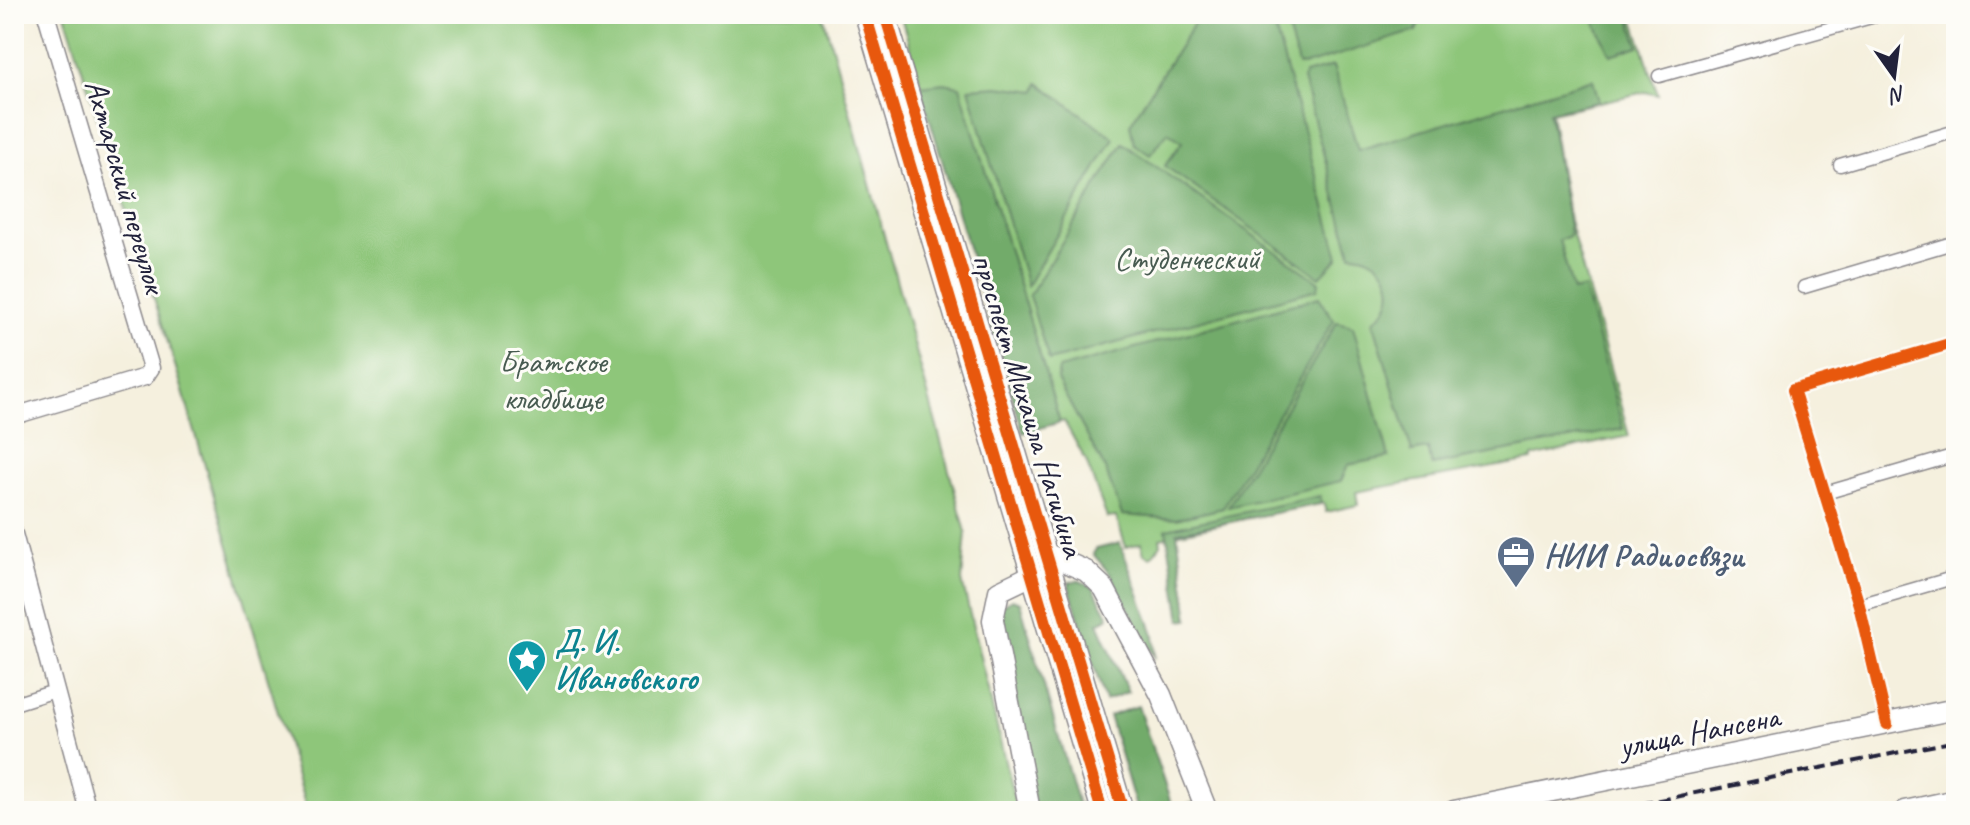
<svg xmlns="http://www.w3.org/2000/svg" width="1970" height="825" font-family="Caveat,sans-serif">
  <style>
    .green { fill: #8ec67a; stroke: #58745a; stroke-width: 2 }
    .forest { fill: #72ab6a; stroke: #4a6652; stroke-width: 2 }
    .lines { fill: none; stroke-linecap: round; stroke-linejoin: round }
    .minor-casing { stroke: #8c898c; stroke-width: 15 }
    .tertiary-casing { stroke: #8c898c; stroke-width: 19 }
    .primary-casing { stroke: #8c898c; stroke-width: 23 }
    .minor { stroke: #fff; stroke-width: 12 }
    .tertiary { stroke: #fff; stroke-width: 16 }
    .primary { stroke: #fff; stroke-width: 20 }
    .rail { stroke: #22223b; stroke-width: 4; stroke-dasharray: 12 6; stroke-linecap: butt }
    .cycleway-casing { stroke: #fdfcf7; stroke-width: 17 }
    .cycleway { stroke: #e8590c; stroke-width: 12 }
    .labels { text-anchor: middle; stroke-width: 6; stroke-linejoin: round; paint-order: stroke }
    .street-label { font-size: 32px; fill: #22223b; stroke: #fdfcf7 }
    .park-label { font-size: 32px; fill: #485b51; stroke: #fdfcf7 }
    .service-label { font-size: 32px; font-weight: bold; fill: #4e5e75; stroke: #fdfcf7; text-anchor: start }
    .culture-label { font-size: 32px; font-weight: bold; fill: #0d838f; stroke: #fdfcf7; text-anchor: start }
  </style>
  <rect width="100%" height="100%" fill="#fdfcf7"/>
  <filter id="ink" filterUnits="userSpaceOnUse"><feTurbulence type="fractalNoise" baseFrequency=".0125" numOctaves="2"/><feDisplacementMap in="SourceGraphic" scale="16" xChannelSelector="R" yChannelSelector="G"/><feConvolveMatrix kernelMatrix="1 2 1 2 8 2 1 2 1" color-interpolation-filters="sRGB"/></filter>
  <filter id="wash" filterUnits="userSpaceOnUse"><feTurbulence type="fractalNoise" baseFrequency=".006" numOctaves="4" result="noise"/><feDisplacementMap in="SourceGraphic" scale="32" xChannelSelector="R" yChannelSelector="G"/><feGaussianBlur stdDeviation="1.8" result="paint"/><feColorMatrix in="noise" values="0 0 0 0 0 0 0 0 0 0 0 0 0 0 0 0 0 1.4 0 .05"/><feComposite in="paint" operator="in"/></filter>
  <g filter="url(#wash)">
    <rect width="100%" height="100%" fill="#f5f0de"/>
    <g class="green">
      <polygon points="65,14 823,14 966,532 962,581 1017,811 307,811 179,378"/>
      <polygon points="900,14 1632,14 1658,95 1645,92 1551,113 1569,220 1629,436 1532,457 1532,460 1356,492 1358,505 1326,512 1323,502 1176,534 1160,538 1161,544 1151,557 1144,554 1141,543 1126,547 1116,517 1107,518 1086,461 1064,421 1026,432"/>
    </g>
    <g class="forest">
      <polygon points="1200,14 1271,14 1339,257 1320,277 1165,166 1182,142 1168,132 1150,155 1134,144 1130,124"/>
      <polygon points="1284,14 1424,14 1416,31 1303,66 1298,65"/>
      <polygon points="1591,14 1629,14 1639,46 1611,55"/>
      <path d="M1333,66L1358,150L1593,79L1599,102L1549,112L1569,226L1570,236L1559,240L1573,291L1584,288L1623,429L1432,465L1428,449L1412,452L1373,321C1406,298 1389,254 1351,254L1303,80L1305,74Z"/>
      <polygon points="944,83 960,86 1060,422 1023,433 920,86"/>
      <polygon points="1039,83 1114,138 1027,286 969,88 998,86 1036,91"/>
      <polygon points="1123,143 1319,282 1318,289 1049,361 1029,296"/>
      <polygon points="1319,297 1334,320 1223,508 1176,519 1122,515 1105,469 1057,380 1059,369"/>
      <polygon points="1337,322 1353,326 1389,457 1348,465 1341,481 1228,507"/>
      <polygon points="1320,496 1321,504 1177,532 1189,619 1181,620 1166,529"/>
      <polygon points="1120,543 1154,634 1155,658 1110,574 1093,554 1096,549"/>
      <polygon points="1078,580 1093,587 1109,617 1098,623 1128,692 1105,701 1069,587 1069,582"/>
      <polygon points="1012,599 1020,602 1080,811 1035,811 999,608"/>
      <polygon points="1138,706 1173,809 1196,802 1198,811 1137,811 1109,716"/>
    </g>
  </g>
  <g filter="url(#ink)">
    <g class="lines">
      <defs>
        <g id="minor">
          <polyline points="1659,76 1882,14"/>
          <polyline points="1840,165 1956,131"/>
          <polyline points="1804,287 1956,242"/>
          <polyline points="1825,493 1956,455"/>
          <polyline points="1859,605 1956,577"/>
          <polyline points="14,704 55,691"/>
          <polyline points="1887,724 1859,605 1793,390 1956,342"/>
        </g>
        <g id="tertiary">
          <polyline points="14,416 145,377 151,368 46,14"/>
          <polyline points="14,534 88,811"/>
        </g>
        <g id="primary">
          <polyline points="865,14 1102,811"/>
          <polyline points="885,14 1123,811"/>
          <polyline points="1047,554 1086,571 1104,588 1161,695 1207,811"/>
          <polyline points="1030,811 993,620 999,591 1032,575"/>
          <polyline points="1454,811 1956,709"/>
          <polyline points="1905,811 1956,800"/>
        </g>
      </defs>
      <use href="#minor" class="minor-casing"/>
      <use href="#tertiary" class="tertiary-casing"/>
      <use href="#primary" class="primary-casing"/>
      <use href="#minor" class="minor"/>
      <use href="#tertiary" class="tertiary"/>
      <use href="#primary" class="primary"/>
      <polyline class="rail" points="1605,811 1956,741"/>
      <defs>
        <g id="cycleway">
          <polyline points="865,14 1102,811"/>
          <polyline points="885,14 1123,811"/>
          <polyline points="1887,724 1859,605 1793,390 1956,342"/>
        </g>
      </defs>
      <use href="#cycleway" class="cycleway-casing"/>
      <use href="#cycleway" class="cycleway"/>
    </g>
  </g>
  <defs>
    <symbol id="office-pin" viewBox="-11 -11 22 30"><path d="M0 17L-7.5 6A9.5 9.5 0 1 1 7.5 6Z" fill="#5c6f8a" stroke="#fdfcf7"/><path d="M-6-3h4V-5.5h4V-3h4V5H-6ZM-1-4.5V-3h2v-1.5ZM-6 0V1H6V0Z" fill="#fff"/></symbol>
    <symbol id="sight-pin" viewBox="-11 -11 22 30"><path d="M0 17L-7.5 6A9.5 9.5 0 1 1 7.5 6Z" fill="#0f9aa8" stroke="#fdfcf7"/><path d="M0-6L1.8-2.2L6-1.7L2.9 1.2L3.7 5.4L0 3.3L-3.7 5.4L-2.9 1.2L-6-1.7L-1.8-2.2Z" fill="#fff"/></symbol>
  </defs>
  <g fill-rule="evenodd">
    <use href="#office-pin" x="1494" y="533" width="44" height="60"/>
    <use href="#sight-pin" x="505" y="637" width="44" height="60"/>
  </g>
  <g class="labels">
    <g class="street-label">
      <text transform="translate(126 186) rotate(74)" y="11">Ахтарский переулок</text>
      <text transform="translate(1029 405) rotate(73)" y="11">проспект Михаила Нагибина</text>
      <text transform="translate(1699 731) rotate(-11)" y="11">улица Нансена</text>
    </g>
    <g class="park-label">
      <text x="1187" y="269">Студенческий</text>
      <text x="553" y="372">Братское<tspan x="553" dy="37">кладбище</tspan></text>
    </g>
    <g class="service-label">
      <text x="1544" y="566">НИИ Радиосвязи</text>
    </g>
    <g class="culture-label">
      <text x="555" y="652">Д. И.<tspan x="555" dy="37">Ивановского</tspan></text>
    </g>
  </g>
  <rect width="1970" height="825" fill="none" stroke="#fdfcf7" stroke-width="48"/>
  <g transform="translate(1894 76) rotate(166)" stroke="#fdfcf7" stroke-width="6" paint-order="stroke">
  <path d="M0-6L14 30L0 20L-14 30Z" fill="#22223b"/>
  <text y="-12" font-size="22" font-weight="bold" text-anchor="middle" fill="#22223b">N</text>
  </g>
</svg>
